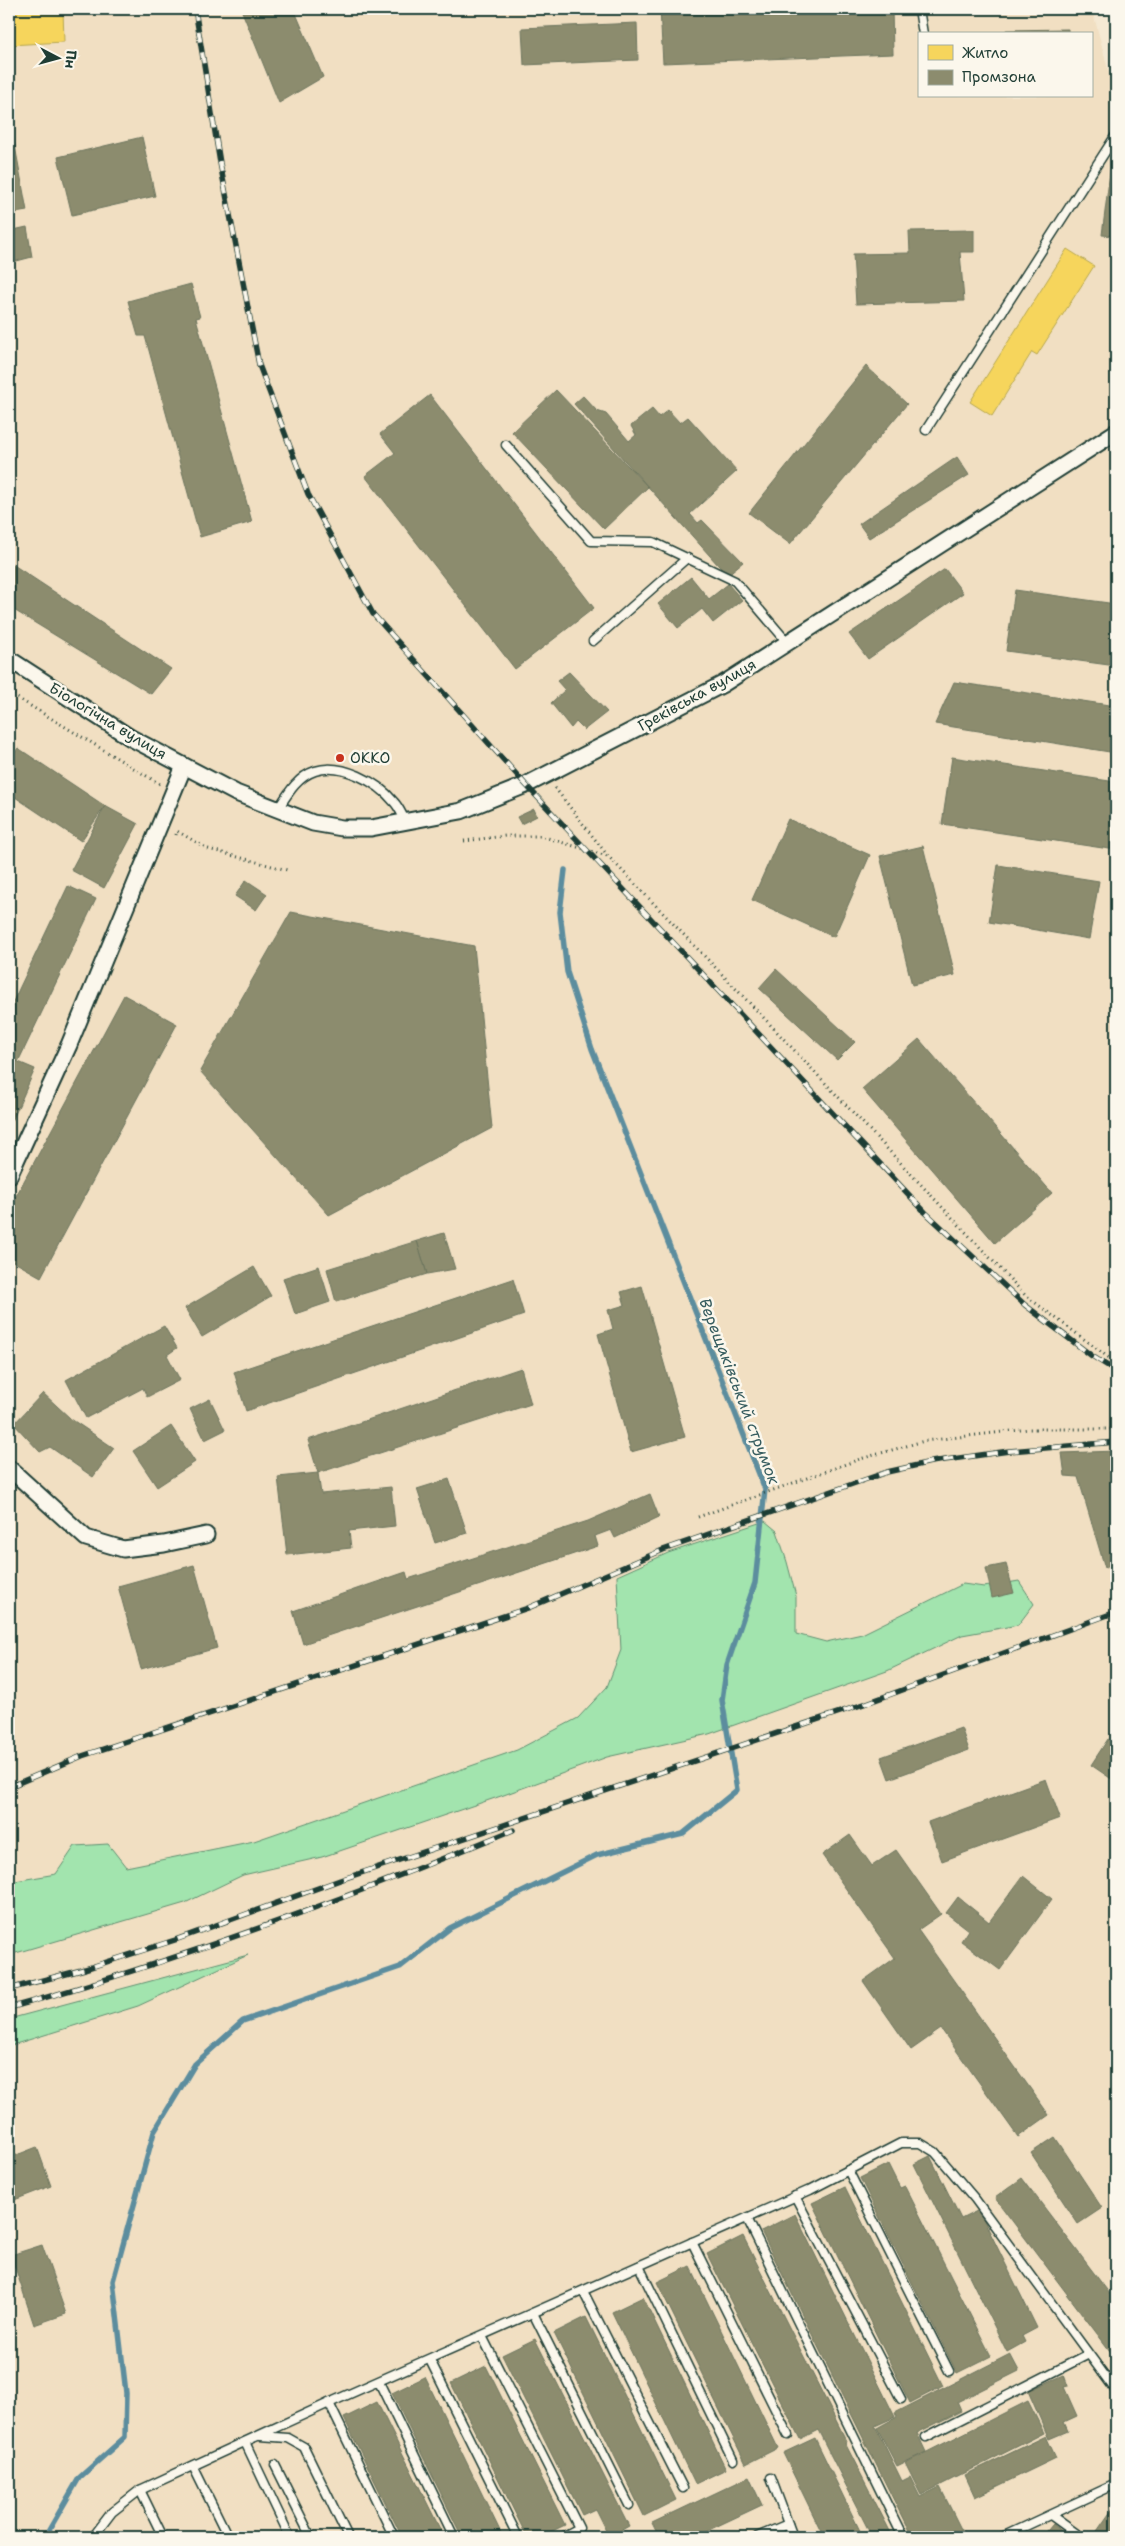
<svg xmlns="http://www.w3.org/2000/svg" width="1125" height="2546" font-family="'Shantell Sans',sans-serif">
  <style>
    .built { fill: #f1dfc2; fill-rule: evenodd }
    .green { fill: #a2e4ae; stroke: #609071 }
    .homes { fill: #f6d55c; stroke: #b6a750 }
    .industry { fill: #8c8c6e; stroke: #6b745d }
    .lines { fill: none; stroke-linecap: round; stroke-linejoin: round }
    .stream { stroke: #5c8d9e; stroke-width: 5.5 }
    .service-casing { stroke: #1f3d34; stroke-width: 11 }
    .minor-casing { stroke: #1f3d34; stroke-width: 19 }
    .path { stroke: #1f3d34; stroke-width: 3; stroke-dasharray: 1 4; stroke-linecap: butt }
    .service { stroke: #fbf7ec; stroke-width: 8 }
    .minor { stroke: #fbf7ec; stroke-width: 15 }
    .rail-casing { stroke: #1f3d34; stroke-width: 5.5 }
    .rail { stroke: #fbf7ec; stroke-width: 4; stroke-dasharray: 11; stroke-linecap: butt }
    .poi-dot { fill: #c8321e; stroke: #fbf7ec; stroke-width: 2 }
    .labels { text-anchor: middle; stroke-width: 5; stroke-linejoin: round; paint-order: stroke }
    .street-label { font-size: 15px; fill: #1f3d34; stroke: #fbf7ec }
    .poi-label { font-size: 15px; fill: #1f3d34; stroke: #fbf7ec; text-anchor: start }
    .water-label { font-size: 16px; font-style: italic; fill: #385e60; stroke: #fbf7ec }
  </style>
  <rect width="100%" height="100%" fill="#f5e9d3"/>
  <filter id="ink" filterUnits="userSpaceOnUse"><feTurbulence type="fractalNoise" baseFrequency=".02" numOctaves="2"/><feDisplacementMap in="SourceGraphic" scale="10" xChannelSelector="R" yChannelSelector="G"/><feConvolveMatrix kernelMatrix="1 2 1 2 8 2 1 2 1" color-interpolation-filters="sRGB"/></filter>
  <g filter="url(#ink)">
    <path class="built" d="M9,9H1092L1116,99V2537H9ZM919,34H1091V96H919Z"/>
    <g class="green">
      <polygon points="765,1521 777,1531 787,1562 796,1596 796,1634 826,1642 862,1634 963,1584 984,1587 1019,1581 1034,1604 1018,1625 962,1635 887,1671 709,1734 607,1757 501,1796 322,1857 243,1875 185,1903 9,1955 9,1882 56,1874 75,1846 108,1844 126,1867 254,1841 517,1750 578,1718 607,1687 621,1650 617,1576 668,1553"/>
      <polygon points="248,1955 138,2006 9,2046 9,2019"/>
    </g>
    <g class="homes">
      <polygon points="9,9 63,9 64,42 9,45"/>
      <polygon points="1067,249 1094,266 1037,355 1032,352 992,416 970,402"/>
    </g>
    <g class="industry">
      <polygon points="241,9 294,9 323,77 279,103"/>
      <polygon points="660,9 892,9 893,54 663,63"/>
      <polygon points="637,23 638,60 524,65 522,28"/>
      <polygon points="1068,29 1068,34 1006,34 1006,30"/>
      <polygon points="13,135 27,211 9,214 9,136"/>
      <polygon points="142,137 155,196 72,215 58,157"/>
      <polygon points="1111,164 1116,165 1116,236 1102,235"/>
      <polygon points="27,227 32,257 9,263 9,231"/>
      <polygon points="974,230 974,252 960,252 964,301 856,304 853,254 910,253 909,231"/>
      <polygon points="191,284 200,317 196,318 252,522 200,537 145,336 138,336 128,301"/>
      <polygon points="866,366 907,404 790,544 749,513"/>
      <polygon points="556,390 648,487 604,529 512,432"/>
      <polygon points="430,395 594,608 515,669 365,476 395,453 380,434"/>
      <polygon points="583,396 597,411 606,414 629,441 636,435 631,426 652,409 659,417 668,410 680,423 688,417 737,471 690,514 698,523 702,520 743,562 727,575 574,404"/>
      <polygon points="957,457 969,475 869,538 859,524"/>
      <polygon points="9,562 171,669 151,694 9,607"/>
      <polygon points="945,569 963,593 868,659 849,634"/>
      <polygon points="691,577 709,599 728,584 742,600 713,623 702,609 678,628 658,604"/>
      <polygon points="1015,590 1116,604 1116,666 1006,651"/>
      <polygon points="569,672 607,712 584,730 576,722 571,728 551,703 565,690 557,681"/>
      <polygon points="954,682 1116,706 1116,753 935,724"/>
      <polygon points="18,748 105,806 81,841 9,793 9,761"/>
      <polygon points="952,757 1116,782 1116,850 942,824"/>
      <polygon points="105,806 138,824 104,888 71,870"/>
      <polygon points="534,809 537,816 521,824 517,817"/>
      <polygon points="788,819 870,855 834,937 752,900"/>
      <polygon points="923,846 955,975 912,985 880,856"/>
      <polygon points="998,865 1099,881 1089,939 989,922"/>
      <polygon points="246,880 267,894 256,910 235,896"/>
      <polygon points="68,886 96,899 18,1062 9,1058 9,1010"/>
      <polygon points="291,912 474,946 492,1128 329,1215 200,1071"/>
      <polygon points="776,969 855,1042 837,1060 759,988"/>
      <polygon points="124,995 177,1024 41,1277 9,1259 9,1209"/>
      <polygon points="919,1039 1052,1193 995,1243 862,1089"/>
      <polygon points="9,1058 35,1069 9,1128"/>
      <polygon points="444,1233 455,1269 427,1274 417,1241"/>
      <polygon points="417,1241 427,1274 336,1302 327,1269"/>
      <polygon points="319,1266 330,1302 295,1314 283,1278"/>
      <polygon points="254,1267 271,1296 202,1337 185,1308"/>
      <polygon points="513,1279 524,1315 246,1411 234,1372"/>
      <polygon points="642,1286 685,1437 631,1452 598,1334 613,1329 608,1310 625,1305 621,1292"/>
      <polygon points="164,1326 177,1348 167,1355 180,1380 147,1397 143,1388 86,1418 66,1380"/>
      <polygon points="521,1368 531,1404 318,1473 308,1440"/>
      <polygon points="43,1393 71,1419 114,1448 93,1477 50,1447 40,1452 14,1424"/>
      <polygon points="210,1399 225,1430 205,1440 190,1409"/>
      <polygon points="171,1426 195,1462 157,1487 133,1451"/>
      <polygon points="1116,1451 1116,1563 1105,1568 1078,1477 1065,1476 1062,1453"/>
      <polygon points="318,1473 321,1494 391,1487 395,1526 349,1531 351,1548 287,1555 278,1477"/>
      <polygon points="449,1479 467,1533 435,1543 417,1489"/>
      <polygon points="650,1494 659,1517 615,1538 611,1530 595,1536 598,1546 303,1644 293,1611 406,1572 408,1579 588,1521"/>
      <polygon points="1006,1564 1014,1593 992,1598 986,1568"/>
      <polygon points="194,1565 217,1648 141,1669 118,1586"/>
      <polygon points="961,1728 969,1750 889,1779 881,1757"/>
      <polygon points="1108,1739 1116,1744 1116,1782 1091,1765"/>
      <polygon points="1046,1779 1060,1818 942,1861 928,1822"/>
      <polygon points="850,1835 872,1866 896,1850 941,1914 918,1930 1049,2115 1018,2137 941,2029 911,2050 863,1981 895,1958 822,1855"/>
      <polygon points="1023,1876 1052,1899 1000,1970 961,1941 968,1930 946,1913 958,1897 989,1922"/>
      <polygon points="1055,2137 1102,2208 1078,2224 1031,2153"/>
      <polygon points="37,2147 51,2186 9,2202 9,2158"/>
      <polygon points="930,2156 961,2219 979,2210 1037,2328 1022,2336 1025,2342 1007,2352 914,2164"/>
      <polygon points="888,2164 900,2188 905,2186 991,2356 957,2373 860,2178"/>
      <polygon points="1022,2178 1116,2302 1116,2359 995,2198"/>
      <polygon points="845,2187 943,2386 910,2403 812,2203"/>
      <polygon points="795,2214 895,2417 875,2426 902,2481 910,2477 920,2497 940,2487 965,2537 912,2537 761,2231"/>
      <polygon points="743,2236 847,2442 845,2443 893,2537 872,2537 818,2430 800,2439 707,2254"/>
      <polygon points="42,2245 66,2314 34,2325 11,2255"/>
      <polygon points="690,2266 778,2448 746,2464 657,2282"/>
      <polygon points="643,2297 726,2469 695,2484 612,2312"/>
      <polygon points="586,2317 676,2500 644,2516 554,2333"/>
      <polygon points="535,2339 629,2526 609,2537 595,2509 582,2515 502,2355"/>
      <polygon points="1010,2354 1019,2371 957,2402 961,2411 917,2433 926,2452 897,2466 877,2428 897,2417 895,2413"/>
      <polygon points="486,2366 565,2525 540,2537 527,2537 451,2383"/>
      <polygon points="1064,2375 1068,2386 1064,2387 1077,2416 1064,2422 1068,2431 1049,2439 1028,2391"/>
      <polygon points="425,2377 503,2537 462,2537 392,2393"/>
      <polygon points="1028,2401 1044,2433 921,2495 905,2463"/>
      <polygon points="377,2402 444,2537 402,2537 344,2418"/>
      <polygon points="1046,2436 1056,2458 975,2497 965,2475"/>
      <polygon points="815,2438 863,2537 824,2537 783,2453"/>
      <polygon points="749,2477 762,2505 694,2537 659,2537 652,2523"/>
      <polygon points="1116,2504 1116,2534 1114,2537 1100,2537 1095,2534"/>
      <polygon points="1053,2524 1069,2537 1042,2537"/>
    </g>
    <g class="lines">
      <polyline class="stream" points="45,2537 79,2478 125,2437 126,2393 113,2281 154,2132 195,2064 243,2021 400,1967 450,1928 597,1855 683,1834 737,1790 722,1700 727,1665 755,1583 765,1489 592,1049 567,972 560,912 565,870"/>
      <defs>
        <g id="service">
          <polyline points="919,9 923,34"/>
          <polyline points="926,430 1116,135"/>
          <polyline points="506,445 591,541 653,542 735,581 788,643"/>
          <polyline points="593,641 687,558"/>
          <path d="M278,809C287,795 297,777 315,771C341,762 378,782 394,802C399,807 402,815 406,822"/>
          <polyline points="848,2170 949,2371"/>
          <polyline points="795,2196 901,2399"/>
          <polyline points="747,2218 903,2537"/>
          <polyline points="692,2242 788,2435"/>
          <polyline points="639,2266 733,2460"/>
          <polyline points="583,2291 683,2488"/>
          <polyline points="533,2313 629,2505"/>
          <polyline points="482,2336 579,2528 562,2537"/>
          <polyline points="430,2360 518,2537"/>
          <polyline points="379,2382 454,2537"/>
          <polyline points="329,2403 394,2537"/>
          <polyline points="260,2436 288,2438 304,2447 348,2537"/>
          <polyline points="926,2437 1087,2355"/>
          <polyline points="245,2442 290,2537"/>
          <polyline points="275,2465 311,2537"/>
          <polyline points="193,2466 228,2537"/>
          <polyline points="771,2478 793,2537"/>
          <polyline points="140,2490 163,2537"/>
          <polyline points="1052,2516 1081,2537"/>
          <polyline points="93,2537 112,2512 140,2490 329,2403 810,2190 901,2143 920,2143 935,2152 975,2199 1116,2391"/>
          <polyline points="757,2537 788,2524"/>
          <polyline points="1002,2537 1116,2484"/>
        </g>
        <g id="minor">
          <polyline points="9,659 131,738 236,793 313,823 342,828 371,828 461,811 526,785 723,684 1116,432"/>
          <polyline points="9,1176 69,1045 184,766"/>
          <polyline points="9,1468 86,1538 123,1549 164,1544 206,1535"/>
        </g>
      </defs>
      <use href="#service" class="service-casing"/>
      <use href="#minor" class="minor-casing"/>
      <g class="path">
        <polyline points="9,693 160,784"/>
        <polyline points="555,788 608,856 763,1017 1025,1295 1116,1363"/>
        <polyline points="176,835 177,831 208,849 287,870"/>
        <polyline points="464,841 505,836 541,836 607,856"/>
        <polyline points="698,1517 860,1459 924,1441 1029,1429 1116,1429"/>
      </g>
      <use href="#service" class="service"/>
      <use href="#minor" class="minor"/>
      <defs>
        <g id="rail">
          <polyline points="195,9 220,163 259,365 308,494 373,614 526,785 925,1212 1025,1305 1092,1356 1116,1371"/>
          <polyline points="9,1787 82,1756 528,1608 663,1550 887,1472 931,1462 1009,1451 1116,1442"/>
          <polyline points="9,1989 85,1969 175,1940 340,1880 864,1704 1116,1612"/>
          <path d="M9,2008C181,1960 348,1898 513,1830"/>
        </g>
      </defs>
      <use href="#rail" class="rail-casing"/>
      <use href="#rail" class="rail"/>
    </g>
  </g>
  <circle class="poi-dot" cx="340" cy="758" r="5"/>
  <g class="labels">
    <g class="street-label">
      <text transform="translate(697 695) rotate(-29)" y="5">Греківська вулиця</text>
      <text transform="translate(108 721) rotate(31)" y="5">Біологічна вулиця</text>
    </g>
    <g class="poi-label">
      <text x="350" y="763">ОККО</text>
    </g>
    <g class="water-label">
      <text transform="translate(740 1391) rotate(69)" y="6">Верещаківський струмок</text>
    </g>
  </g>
  <rect width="1125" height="2546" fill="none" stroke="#fbf7ec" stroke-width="30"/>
  <rect x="15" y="15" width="1095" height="2516" fill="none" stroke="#1f3d34" stroke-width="2" filter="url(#ink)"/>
  <rect x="918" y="32" width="175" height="65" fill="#fbf7ec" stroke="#a3ada2"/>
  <rect x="928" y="45" width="25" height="15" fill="#f6d55c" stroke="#a3ada2"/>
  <text x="962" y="58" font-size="15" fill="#1f3d34">Житло</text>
  <rect x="928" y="70" width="25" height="15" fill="#8c8c6e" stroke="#a3ada2"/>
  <text x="962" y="82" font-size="15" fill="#1f3d34">Промзона</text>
  <g transform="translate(58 58) rotate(96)" stroke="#fbf7ec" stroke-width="4" paint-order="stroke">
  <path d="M0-4L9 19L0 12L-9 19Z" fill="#1f3d34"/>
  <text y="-8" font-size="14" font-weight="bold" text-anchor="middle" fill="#1f3d34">Пн</text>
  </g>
</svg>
